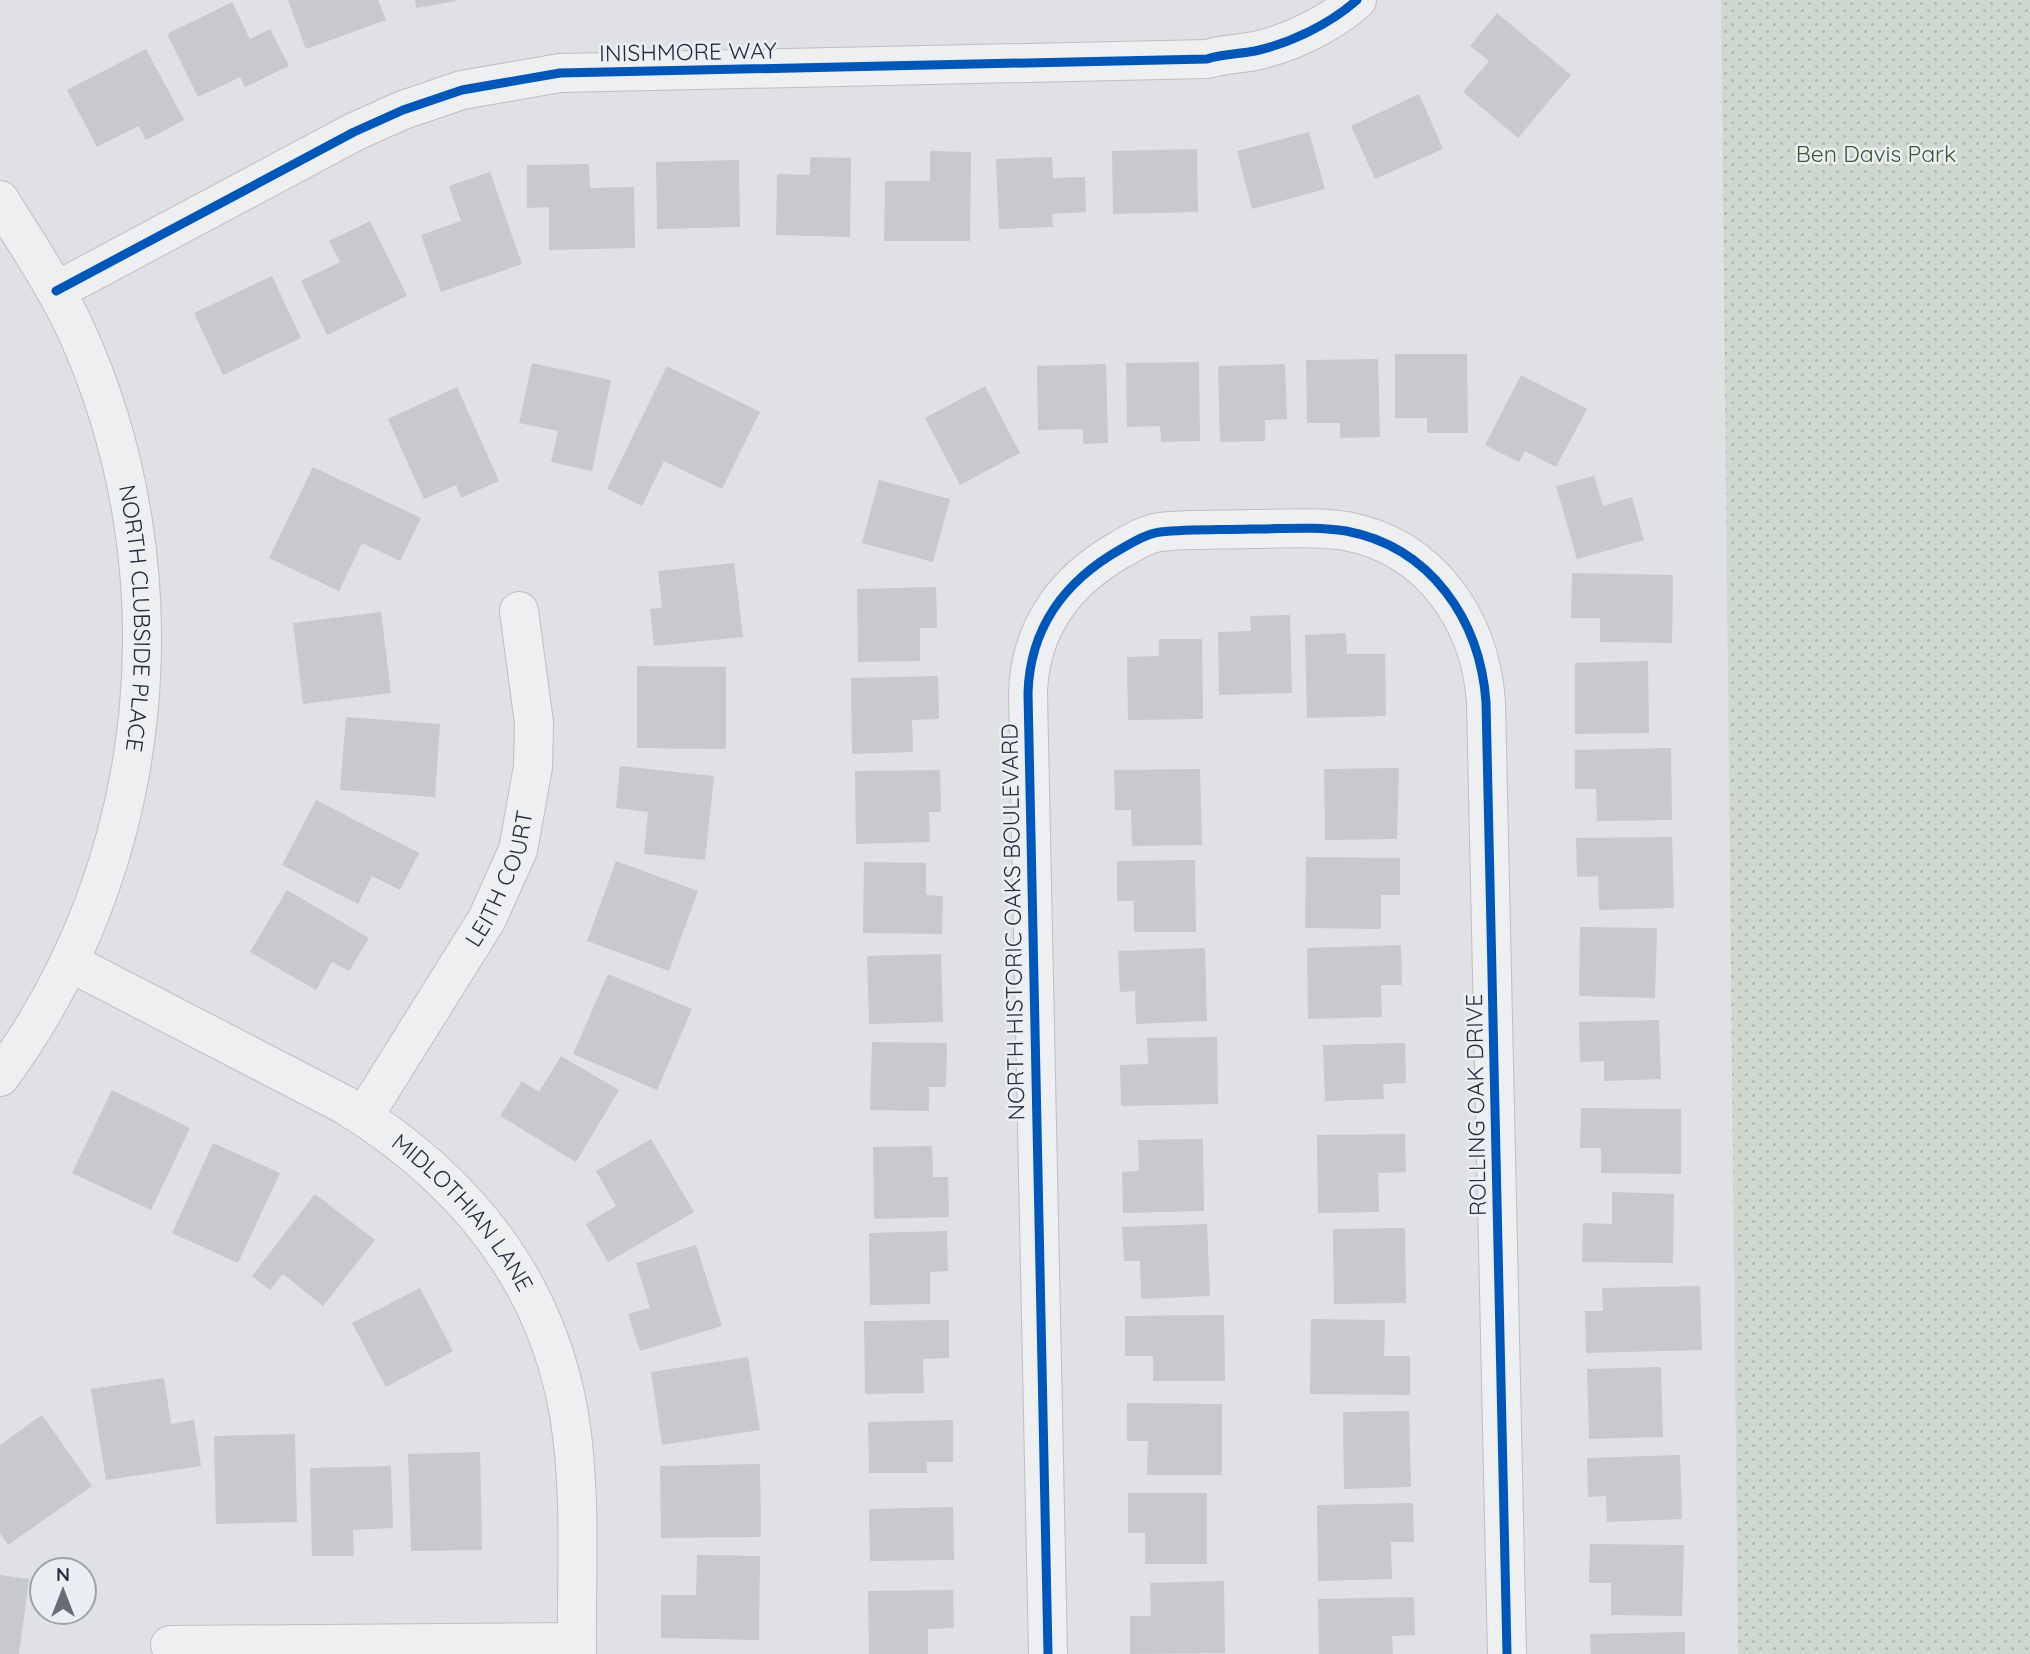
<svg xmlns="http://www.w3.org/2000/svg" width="2030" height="1654" font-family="Quicksand,sans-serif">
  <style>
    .park { fill: url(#park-dots) }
    .building { fill: #c7c9cc }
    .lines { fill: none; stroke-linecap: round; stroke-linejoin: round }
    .minor-casing { stroke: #bdbfc2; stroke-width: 40 }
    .minor { stroke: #eeeff1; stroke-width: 38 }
    .cycleway-casing { stroke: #ebeff4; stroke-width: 13 }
    .cycleway { stroke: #0057b8; stroke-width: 9 }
    .labels { text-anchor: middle; stroke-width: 5; stroke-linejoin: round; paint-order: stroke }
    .street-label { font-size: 23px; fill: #262e3d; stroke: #ebeff4 }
    .park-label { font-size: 23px; fill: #3a5933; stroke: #ebeff4 }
  </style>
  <defs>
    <pattern id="park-dots" width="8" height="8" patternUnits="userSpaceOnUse" patternTransform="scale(1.75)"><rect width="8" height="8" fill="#cfd8cf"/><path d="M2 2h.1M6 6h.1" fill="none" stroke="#b2bab3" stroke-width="1.8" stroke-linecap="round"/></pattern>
  </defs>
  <rect width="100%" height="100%" fill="#dfe1e4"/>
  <polygon class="park" points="1721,0 2030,0 2030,1654 1738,1654"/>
  <g class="building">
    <polygon points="288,0 378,0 386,20 306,49"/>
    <polygon points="415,0 456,0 456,1 416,8"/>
    <polygon points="232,2 250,39 270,29 289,66 245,87 240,77 198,97 167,34"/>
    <polygon points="1497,13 1571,75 1518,138 1463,92 1489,61 1470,46"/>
    <polygon points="146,49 184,120 146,140 139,126 97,147 67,90"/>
    <polygon points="1419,94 1443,149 1375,179 1351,126"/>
    <polygon points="1309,132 1325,189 1252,209 1237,151"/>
    <polygon points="1197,149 1198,212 1113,214 1112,151"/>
    <polygon points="930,151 971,152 970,241 884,241 885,181 930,181"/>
    <polygon points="810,157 851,158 850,237 776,235 777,174 810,175"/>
    <polygon points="1052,157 1053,178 1085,177 1086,212 1052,214 1053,227 999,229 996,159"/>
    <polygon points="739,160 740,227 657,229 656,162"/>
    <polygon points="589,164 590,188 634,187 635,248 549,250 549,207 527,208 527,165"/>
    <polygon points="490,172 522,264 441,292 421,235 461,221 449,186"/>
    <polygon points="370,221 407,296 327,335 301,281 340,262 329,241"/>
    <polygon points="272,276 301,338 223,375 194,313"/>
    <polygon points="1395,354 1467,354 1468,433 1427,433 1427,418 1395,418"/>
    <polygon points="1378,359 1380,437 1340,438 1340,423 1307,423 1306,360"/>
    <polygon points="1199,362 1200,441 1161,442 1160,426 1127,427 1126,363"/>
    <polygon points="532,363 611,380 592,471 551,462 558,431 519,423"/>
    <polygon points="1106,364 1108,443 1083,444 1083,429 1038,430 1037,366"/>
    <polygon points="1285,364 1287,419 1265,420 1265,441 1220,442 1218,366"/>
    <polygon points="667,366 760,412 722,489 664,461 642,506 607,489"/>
    <polygon points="1521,375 1587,409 1556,467 1525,451 1519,462 1485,445"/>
    <polygon points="985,386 1020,453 960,485 925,418"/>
    <polygon points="457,387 499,481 461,498 456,485 424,499 388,419"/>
    <polygon points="313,467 421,518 400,561 362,543 339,591 269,558"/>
    <polygon points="1594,476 1603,506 1632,497 1644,540 1577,559 1556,486"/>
    <polygon points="879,480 950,499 933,562 862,543"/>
    <polygon points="734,563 743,637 654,646 650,609 662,608 658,571"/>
    <polygon points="1572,573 1673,575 1672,643 1600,642 1600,618 1571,618"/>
    <polygon points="936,587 937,628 920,628 920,661 858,662 857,589"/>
    <polygon points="381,612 391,693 303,704 293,623"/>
    <polygon points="1290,615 1292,693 1219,695 1218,632 1251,631 1250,616"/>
    <polygon points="1346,633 1347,654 1385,654 1386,716 1307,718 1305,635"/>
    <polygon points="1159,639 1202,639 1203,719 1128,720 1127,657 1159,656"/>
    <polygon points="1648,661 1649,733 1575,734 1575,663"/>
    <polygon points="637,666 726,667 726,749 637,748"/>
    <polygon points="938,676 939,719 912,720 913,752 852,754 851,678"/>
    <polygon points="346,717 440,724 435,797 340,790"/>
    <polygon points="1671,748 1672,820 1597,821 1596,789 1575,789 1575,750"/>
    <polygon points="620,766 714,776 705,860 644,854 648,812 616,808"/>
    <polygon points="1399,768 1397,839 1325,840 1324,769"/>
    <polygon points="1200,769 1202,845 1132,846 1131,810 1115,810 1114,770"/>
    <polygon points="940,770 941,812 929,812 930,842 856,844 855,771"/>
    <polygon points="316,800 419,853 400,890 372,876 358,904 282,865"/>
    <polygon points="1672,837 1674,908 1599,910 1598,876 1577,877 1576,838"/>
    <polygon points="1306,857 1400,858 1400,895 1381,895 1381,929 1305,928"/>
    <polygon points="1195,860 1196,932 1134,932 1134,901 1117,901 1117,861"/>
    <polygon points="616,861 698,891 669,971 587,941"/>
    <polygon points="864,862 926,863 926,895 943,896 942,934 863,933"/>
    <polygon points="287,890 369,938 349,971 332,962 316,990 250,952"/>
    <polygon points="1580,927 1657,928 1655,998 1579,996"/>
    <polygon points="1401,945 1402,985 1381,985 1382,1017 1308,1019 1307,948"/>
    <polygon points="1205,948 1207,1021 1136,1024 1135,991 1120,992 1118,951"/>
    <polygon points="941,954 943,1022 869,1024 867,956"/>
    <polygon points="608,974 692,1009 657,1090 573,1054"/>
    <polygon points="1659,1020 1661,1079 1604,1081 1604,1061 1580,1062 1579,1022"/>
    <polygon points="1217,1037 1218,1104 1121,1106 1120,1065 1148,1064 1147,1038"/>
    <polygon points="872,1042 947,1043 946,1087 929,1087 929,1111 870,1110"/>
    <polygon points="1405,1043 1406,1083 1383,1084 1384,1099 1325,1101 1323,1045"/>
    <polygon points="561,1056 619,1090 576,1162 500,1116 522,1081 539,1092"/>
    <polygon points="112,1090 190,1128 151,1210 72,1173"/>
    <polygon points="1581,1108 1681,1109 1681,1174 1601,1173 1601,1148 1580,1148"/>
    <polygon points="1405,1134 1406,1172 1378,1173 1379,1212 1318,1213 1317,1135"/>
    <polygon points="651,1139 694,1212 608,1262 586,1224 616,1206 596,1171"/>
    <polygon points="1203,1139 1204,1211 1123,1213 1122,1172 1139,1171 1138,1140"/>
    <polygon points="213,1143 280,1173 238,1263 172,1233"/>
    <polygon points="932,1146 933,1177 948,1177 949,1217 874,1219 873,1147"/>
    <polygon points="1612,1192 1674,1194 1673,1263 1582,1262 1583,1223 1612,1224"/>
    <polygon points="315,1194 375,1240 323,1306 283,1274 270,1290 252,1276"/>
    <polygon points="1207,1224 1210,1296 1141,1299 1140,1261 1124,1261 1122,1227"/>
    <polygon points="1405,1228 1406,1303 1334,1304 1333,1229"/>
    <polygon points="947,1231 948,1271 930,1272 930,1304 870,1305 869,1233"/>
    <polygon points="696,1245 722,1326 640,1351 628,1314 650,1308 636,1263"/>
    <polygon points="1700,1286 1702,1350 1586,1353 1585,1311 1603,1311 1602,1288"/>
    <polygon points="420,1288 453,1351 386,1387 352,1323"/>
    <polygon points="1224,1315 1225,1381 1153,1381 1153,1356 1125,1356 1125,1316"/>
    <polygon points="1311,1319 1385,1320 1384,1356 1410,1356 1410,1395 1310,1394"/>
    <polygon points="949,1320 949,1358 923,1359 924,1393 865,1394 864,1321"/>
    <polygon points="748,1357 760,1430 662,1445 651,1372"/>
    <polygon points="1661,1367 1663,1437 1589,1439 1587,1369"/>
    <polygon points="164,1378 171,1424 194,1420 201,1466 106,1480 91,1389"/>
    <polygon points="1127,1403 1222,1404 1222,1475 1147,1475 1148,1441 1127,1441"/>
    <polygon points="1409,1411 1411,1487 1344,1489 1343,1412"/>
    <polygon points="42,1415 92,1486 8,1545 0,1533 0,1445"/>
    <polygon points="953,1420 953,1462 927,1462 927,1473 869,1473 868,1422"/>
    <polygon points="295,1434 297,1522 216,1524 214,1436"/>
    <polygon points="480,1452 482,1550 411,1551 408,1454"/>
    <polygon points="1680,1455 1682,1519 1607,1522 1606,1496 1588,1497 1587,1458"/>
    <polygon points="760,1464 761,1537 661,1538 660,1466"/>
    <polygon points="391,1466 393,1528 353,1530 354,1556 312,1556 310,1468"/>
    <polygon points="1128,1493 1207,1493 1207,1564 1145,1564 1145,1533 1128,1533"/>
    <polygon points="1413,1503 1414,1542 1391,1542 1392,1579 1318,1581 1317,1505"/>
    <polygon points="953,1507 954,1560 870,1561 869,1509"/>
    <polygon points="1590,1544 1684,1545 1682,1616 1611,1615 1611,1583 1589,1583"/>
    <polygon points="697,1555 760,1556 759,1640 661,1638 661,1595 696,1595"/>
    <polygon points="0,1575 29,1579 19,1654 0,1654"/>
    <polygon points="1224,1581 1225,1653 1130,1654 1130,1616 1151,1616 1150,1583"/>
    <polygon points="953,1590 954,1628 928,1629 928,1654 869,1654 868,1591"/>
    <polygon points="1414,1597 1415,1635 1392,1636 1393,1654 1319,1654 1318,1599"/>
    <polygon points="1685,1632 1685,1654 1591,1654 1590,1634"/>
  </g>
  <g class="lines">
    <defs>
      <g id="minor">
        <path id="s1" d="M0,200C26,243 54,283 75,328C186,570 158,863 0,1077"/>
        <path d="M56,291L354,132L403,110L462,90L560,73L1207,59C1223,54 1239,54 1255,51C1291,43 1330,24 1357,0"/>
        <path id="s2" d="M69,962L345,1105C462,1177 545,1276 569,1414C582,1492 576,1575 577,1654"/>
        <path id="s3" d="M364,1116L487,919L518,850L533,767L534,723L519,611"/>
        <polyline points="170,1645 577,1642"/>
        <path d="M1048,1654L1028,693C1030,627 1066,580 1121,549C1133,542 1146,534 1160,532C1190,529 1220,530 1250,529C1282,529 1315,526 1346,531C1431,547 1480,620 1486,702L1507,1654"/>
      </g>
    </defs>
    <use href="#minor" class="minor-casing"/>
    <use href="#minor" class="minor"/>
    <defs>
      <g id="cycleway">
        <path d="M56,291L354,132L403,110L462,90L560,73L1207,59C1223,54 1239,54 1255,51C1291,43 1330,24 1357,0"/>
        <path d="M1048,1654L1028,693C1030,627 1066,580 1121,549C1133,542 1146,534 1160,532C1190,529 1220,530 1250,529C1282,529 1315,526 1346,531C1431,547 1480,620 1486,702L1507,1654"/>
      </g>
    </defs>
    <use href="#cycleway" class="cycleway-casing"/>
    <use href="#cycleway" class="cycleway"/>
  </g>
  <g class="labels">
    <g class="street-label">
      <text transform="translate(688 52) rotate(-1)" y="8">INISHMORE WAY</text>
      <text dy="8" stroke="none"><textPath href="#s1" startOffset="448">NORTH CLUBSIDE PLACE</textPath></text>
      <text dy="8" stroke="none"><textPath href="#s3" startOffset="275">LEITH COURT</textPath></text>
      <text transform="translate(1013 922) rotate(-91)" y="8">NORTH HISTORIC OAKS BOULEVARD</text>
      <text transform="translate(1476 1105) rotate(-91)" y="8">ROLLING OAK DRIVE</text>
      <text dy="8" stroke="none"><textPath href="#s2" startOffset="472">MIDLOTHIAN LANE</textPath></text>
    </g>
    <g class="park-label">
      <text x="1876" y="162">Ben Davis Park</text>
    </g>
  </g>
  <g transform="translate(63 1591)"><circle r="33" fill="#ebeff4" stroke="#9ca2ab" stroke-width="2"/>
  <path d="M0-5L12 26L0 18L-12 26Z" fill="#676d77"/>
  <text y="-10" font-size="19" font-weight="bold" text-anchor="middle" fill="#262e3d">N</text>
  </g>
</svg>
